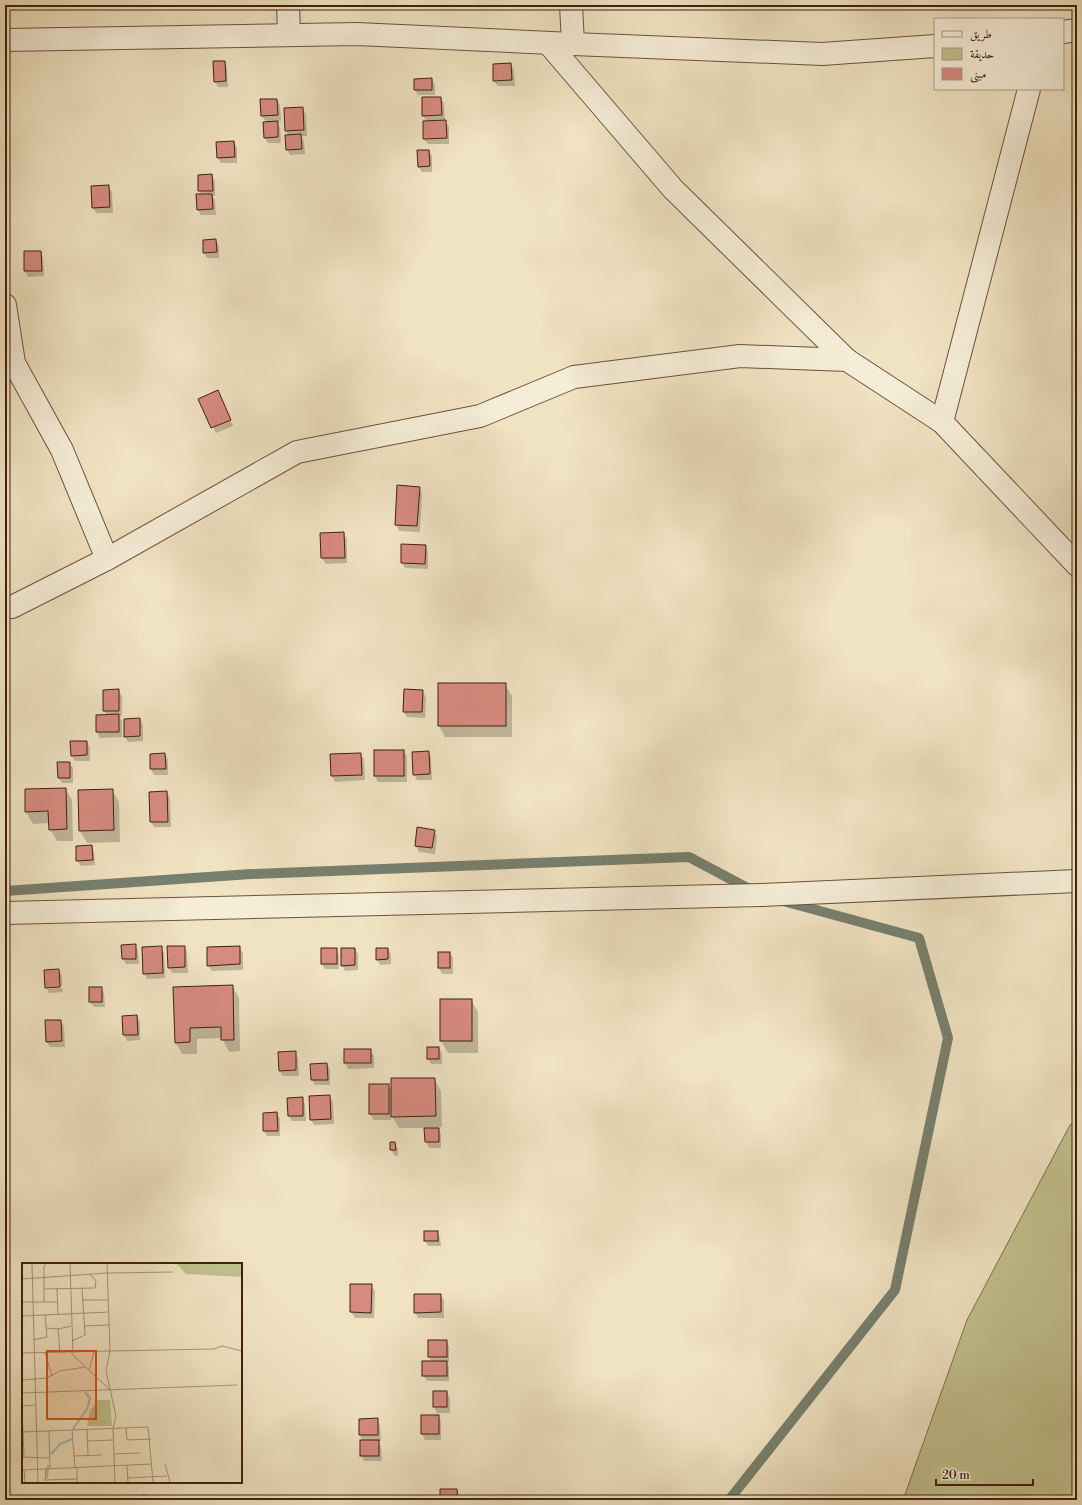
<svg xmlns="http://www.w3.org/2000/svg" width="1082" height="1505" font-family="'Libre Bodoni',Amiri,serif">
  <style>
    .green { fill: #c1c18e; stroke: #80714e }
    .shadow { fill: #0003 }
    .lines { fill: none; stroke-linecap: round; stroke-linejoin: round }
    .stream { stroke: #77806e; stroke-width: 10 }
    .building { fill: #d78b80; stroke: #40210e }
    .minor-casing { stroke: #6c523b; stroke-width: 24 }
    .minor { stroke: #f5edd7; stroke-width: 22 }
    .inset-river { fill: none; stroke: #9bbfae; stroke-width: 2 }
    .inset-road { fill: none; stroke: #aa957a; stroke-width: 1 }
    .view { fill: #d7530c; fill-opacity: 0.15; stroke: #d7530c; stroke-width: 2 }
    .inset-edge { fill: none; stroke: #40210e; stroke-width: 2 }
  </style>
  <rect width="100%" height="100%" fill="#f0e3c2"/>
  <filter id="stains"><feTurbulence type="fractalNoise" baseFrequency=".005" numOctaves="4"/><feColorMatrix values="0 0 0 0 .2 0 0 0 0 .09 0 0 0 0 .02 0 0 0 .5 -.17"/></filter>
  <radialGradient id="worn" r=".72"><stop offset=".6" stop-color="#630" stop-opacity="0"/><stop offset="1" stop-color="#630" stop-opacity=".3"/></radialGradient>
  <polygon class="green" points="1077,1120 1077,1500 903,1500 967,1320 1070,1125"/>
  <g class="shadow">
    <polygon points="224,62 227,67 228,87 218,87 215,82"/>
    <polygon points="511,64 514,70 515,86 498,86 494,81"/>
    <polygon points="432,79 435,85 435,95 418,95 415,90"/>
    <polygon points="441,98 444,103 445,121 449,127 449,144 428,144 424,139 427,122 423,116"/>
    <polygon points="277,100 280,105 281,121 276,121 280,128 281,143 268,143 265,138 267,123 262,116"/>
    <polygon points="302,108 306,114 307,136 301,136 304,141 305,154 290,155 287,149 289,136 286,131"/>
    <polygon points="234,142 237,148 237,163 221,163 218,158"/>
    <polygon points="429,151 432,156 432,172 422,172 419,167"/>
    <polygon points="211,175 215,181 215,196 212,196 215,200 216,215 201,215 198,210 202,195 199,191"/>
    <polygon points="108,186 112,192 113,213 96,213 93,207"/>
    <polygon points="216,241 219,246 219,258 207,258 204,253"/>
    <polygon points="40,252 43,257 44,276 28,277 25,271"/>
    <polygon points="221,397 233,426 216,433 200,399"/>
    <polygon points="398,486 419,488 422,493 420,532 399,531 396,525"/>
    <polygon points="343,533 347,539 347,563 326,564 322,558"/>
    <polygon points="425,546 428,551 428,569 405,568 402,563"/>
    <polygon points="505,684 512,696 512,737 445,737 439,726"/>
    <polygon points="118,690 122,696 122,716 119,716 122,721 122,737 100,738 97,732 97,716 107,715 104,711 104,691"/>
    <polygon points="422,691 426,697 425,718 407,717 404,712"/>
    <polygon points="140,719 143,725 143,741 128,742 125,736"/>
    <polygon points="87,742 90,748 90,761 75,761 72,756"/>
    <polygon points="375,751 403,751 407,756 407,782 378,782 375,776"/>
    <polygon points="428,752 431,758 432,780 417,780 414,774"/>
    <polygon points="165,754 168,760 168,775 154,775 151,769 151,755"/>
    <polygon points="360,754 364,759 365,780 335,782 332,776 331,755"/>
    <polygon points="69,763 73,768 73,783 62,783 59,778"/>
    <polygon points="66,789 72,800 73,841 57,841 50,829 50,823 33,824 26,812 26,790"/>
    <polygon points="112,790 119,802 120,842 87,843 80,831"/>
    <polygon points="167,792 170,798 171,827 154,827 151,822"/>
    <polygon points="434,831 437,836 435,854 419,852 416,846"/>
    <polygon points="91,846 94,852 95,865 81,866 77,860"/>
    <polygon points="135,945 138,951 139,964 126,964 123,959"/>
    <polygon points="161,947 164,953 165,978 147,979 144,973"/>
    <polygon points="184,947 187,952 188,973 172,973 169,967"/>
    <polygon points="239,947 243,953 243,970 212,971 208,965"/>
    <polygon points="336,949 339,955 339,969 325,969 322,964"/>
    <polygon points="355,949 358,954 358,970 345,971 342,965"/>
    <polygon points="388,949 391,954 391,964 380,965 377,959"/>
    <polygon points="450,953 453,958 453,974 442,974 439,968"/>
    <polygon points="59,970 62,976 62,986 47,987 47,989 62,988 63,992 49,993 46,987"/>
    <polygon points="232,986 239,998 240,1051 229,1052 222,1038 197,1039 197,1054 182,1054 176,1043 174,988"/>
    <polygon points="101,988 104,993 105,1007 94,1007 90,1002"/>
    <polygon points="441,1000 471,1000 478,1012 478,1053 448,1053 441,1041"/>
    <polygon points="137,1016 140,1022 140,1040 127,1041 124,1035 123,1017"/>
    <polygon points="60,1021 64,1026 65,1047 50,1047 47,1042"/>
    <polygon points="439,1048 442,1053 442,1064 431,1064 428,1059"/>
    <polygon points="345,1050 370,1050 374,1056 374,1068 348,1069 345,1063"/>
    <polygon points="295,1052 298,1058 299,1076 283,1076 280,1071"/>
    <polygon points="327,1064 330,1069 330,1085 315,1085 312,1080"/>
    <polygon points="434,1079 441,1091 442,1127 437,1128 441,1134 441,1148 429,1148 426,1142 425,1128 399,1128 391,1115 391,1120 374,1120 370,1114 370,1085 388,1085 392,1091"/>
    <polygon points="329,1096 333,1102 334,1124 314,1125 311,1120"/>
    <polygon points="302,1098 305,1104 306,1121 292,1121 289,1116"/>
    <polygon points="277,1113 280,1119 280,1136 267,1136 264,1131"/>
    <polygon points="391,1143 395,1143 398,1149 398,1156 395,1156 391,1150"/>
    <polygon points="437,1232 440,1238 441,1246 428,1246 425,1240"/>
    <polygon points="371,1285 375,1291 374,1318 355,1318 351,1312"/>
    <polygon points="441,1295 444,1301 444,1318 418,1318 415,1312"/>
    <polygon points="446,1341 449,1346 449,1362 446,1362 449,1367 449,1381 427,1381 423,1375 432,1362 429,1357"/>
    <polygon points="434,1392 447,1392 450,1398 450,1413 437,1413 434,1407"/>
    <polygon points="438,1416 441,1422 441,1440 425,1440 422,1434"/>
    <polygon points="377,1419 380,1425 381,1441 378,1441 381,1447 382,1461 364,1461 361,1455 363,1441 360,1435 360,1420"/>
    <polygon points="457,1490 460,1500 441,1500"/>
  </g>
  <g class="lines">
    <g class="stream">
      <polyline points="5,891 251,874 689,857 753,891"/>
      <polyline points="729,1500 895,1290 948,1038 919,938 783,901"/>
    </g>
  </g>
  <g class="building">
    <polygon points="213,61 225,61 226,81 214,82"/>
    <polygon points="511,63 512,80 493,81 493,64"/>
    <polygon points="432,78 432,90 414,90 414,79"/>
    <polygon points="422,97 441,97 442,115 422,116"/>
    <polygon points="260,99 277,99 278,115 261,116"/>
    <polygon points="303,107 304,130 285,131 284,108"/>
    <polygon points="446,120 447,138 423,139 423,121"/>
    <polygon points="278,121 278,137 264,138 263,122"/>
    <polygon points="301,134 302,149 286,150 285,135"/>
    <polygon points="234,141 235,157 217,158 216,142"/>
    <polygon points="417,150 429,150 430,166 418,167"/>
    <polygon points="212,174 213,191 198,191 198,175"/>
    <polygon points="109,185 110,207 92,208 91,186"/>
    <polygon points="196,194 212,194 213,209 197,210"/>
    <polygon points="216,239 217,252 203,253 203,240"/>
    <polygon points="24,251 41,251 42,271 24,271"/>
    <polygon points="218,390 231,420 211,428 198,399"/>
    <polygon points="397,485 420,487 417,526 395,525"/>
    <polygon points="344,532 345,558 321,558 320,533"/>
    <polygon points="401,544 426,545 425,564 401,563"/>
    <rect x="438" y="683" width="68" height="43"/>
    <polygon points="119,689 119,711 103,711 103,690"/>
    <polygon points="404,689 423,690 422,712 403,712"/>
    <polygon points="119,714 119,732 96,732 96,715"/>
    <polygon points="140,718 140,736 124,737 124,719"/>
    <polygon points="70,741 87,741 87,755 71,756"/>
    <rect x="374" y="750" width="30" height="26"/>
    <polygon points="429,751 430,774 413,775 412,752"/>
    <polygon points="165,753 166,769 150,769 150,754"/>
    <polygon points="361,753 362,775 331,776 330,754"/>
    <polygon points="57,762 70,762 70,778 58,778"/>
    <polygon points="66,788 67,829 49,830 48,811 25,812 25,789"/>
    <polygon points="113,789 114,830 79,831 78,790"/>
    <polygon points="167,791 168,822 150,822 149,792"/>
    <polygon points="417,827 435,830 432,848 415,846"/>
    <polygon points="92,845 93,860 76,861 76,846"/>
    <polygon points="136,944 136,959 122,959 121,945"/>
    <polygon points="162,946 163,973 143,974 142,947"/>
    <polygon points="167,946 185,946 185,967 168,968"/>
    <polygon points="240,946 240,964 207,966 207,947"/>
    <rect x="321" y="948" width="16" height="16"/>
    <polygon points="341,948 355,948 355,965 341,966"/>
    <polygon points="376,948 388,948 388,959 376,960"/>
    <rect x="438" y="952" width="12" height="16"/>
    <polygon points="59,969 60,987 45,988 44,970"/>
    <polygon points="233,985 234,1040 221,1040 221,1027 190,1028 190,1042 175,1043 173,987"/>
    <rect x="89" y="987" width="13" height="15"/>
    <rect x="440" y="999" width="32" height="42"/>
    <polygon points="137,1015 138,1035 123,1035 122,1016"/>
    <polygon points="45,1020 61,1020 62,1041 46,1042"/>
    <rect x="427" y="1047" width="12" height="12"/>
    <rect x="344" y="1049" width="27" height="14"/>
    <polygon points="296,1051 296,1070 279,1071 278,1052"/>
    <polygon points="327,1063 328,1080 311,1080 310,1064"/>
    <polygon points="391,1078 435,1078 436,1116 391,1117"/>
    <rect x="369" y="1084" width="20" height="30"/>
    <polygon points="330,1095 331,1119 310,1120 309,1096"/>
    <polygon points="303,1097 303,1116 288,1116 287,1098"/>
    <polygon points="277,1112 278,1131 263,1131 263,1113"/>
    <polygon points="424,1128 439,1128 439,1142 425,1142"/>
    <polygon points="390,1142 395,1142 396,1150 390,1150"/>
    <rect x="424" y="1231" width="14" height="10"/>
    <polygon points="350,1284 372,1284 371,1313 350,1312"/>
    <polygon points="414,1294 441,1294 441,1312 414,1313"/>
    <rect x="428" y="1340" width="19" height="17"/>
    <rect x="422" y="1361" width="25" height="15"/>
    <rect x="433" y="1391" width="14" height="16"/>
    <rect x="421" y="1415" width="18" height="19"/>
    <polygon points="378,1418 378,1435 359,1435 359,1419"/>
    <rect x="360" y="1440" width="19" height="16"/>
    <polygon points="440,1489 457,1489 458,1500 440,1500"/>
    <polygon points="147,1495 147,1500 133,1500 133,1496"/>
  </g>
  <g class="lines">
    <defs>
      <g id="minor">
        <polyline points="288,5 289,34"/>
        <polyline points="571,5 573,44"/>
        <polyline points="1063,32 1077,30"/>
        <polyline points="5,40 357,34 573,44 822,54 935,46"/>
        <polyline points="548,43 673,189 847,360 942,422 1077,565"/>
        <polyline points="5,305 14,363 62,450 107,559"/>
        <polyline points="942,422 1029,89"/>
        <polyline points="5,607 12,607 107,559 297,452 480,416 574,377 740,356 847,360"/>
        <polyline points="5,913 761,895 1077,881"/>
      </g>
    </defs>
    <use href="#minor" class="minor-casing"/>
    <use href="#minor" class="minor"/>
  </g>
  <g transform="translate(22 1263)">
    <rect width="220" height="220" fill="#f0e3c2"/>
    <path d="M155,1H220V14L164,11ZM76,137H88L90,163H65L68,148Z" fill="#c1c18e"/>
    <path class="inset-river" d="M51,166L65,146L68,135L63,129M29,191L38,181L50,176M25,215L26,202"/>
    <path class="inset-road" d="M10,1L16,219M48,1L51,90M85,1L88,88L192,86L200,83L220,88M0,16L85,10L151,9M22,26L73,25L74,18L68,11M35,26L36,52M60,37H86M0,39H36M22,39V3L24,1M0,53L87,49M62,63L87,62M24,65L36,66M11,77L25,74L23,52M50,78L63,72L60,25M38,89L36,66L49,63M0,90L88,88L84,108L94,153L91,165L93,219M23,90L30,113M49,90L88,127M67,107L72,89M0,117L25,115L38,108L63,104M0,130L215,122M0,143L2,194M0,143L13,142M104,164L105,177L129,176M65,166L66,191M50,167L53,205M27,168L28,205M0,169L126,164L131,219M66,178L91,177M92,191L118,190M52,193L80,192M0,194L28,195M143,201L148,219M105,203L106,219M55,205V219M0,207L130,201M2,207L3,219M106,215L145,213M23,217L55,216M23,218L24,205"/>
    <path class="view" d="M25,88H74V156H25Z"/>
    <rect width="220" height="220" class="inset-edge"/>
  </g>
  <rect width="1082" height="1505" fill="none" stroke="#f0e3c2" stroke-width="20"/>
  <rect x="6" y="6" width="1070" height="1493" fill="none" stroke="#40210e" stroke-width="2"/>
  <rect x="10" y="10" width="1062" height="1485" fill="none" stroke="#40210e"/>
  <rect x="934" y="18" width="130" height="72" fill="#f5edd7" stroke="#ad9b87"/>
  <rect x="942" y="31" width="20" height="6" fill="#f5edd7" stroke="#ad9b87"/>
  <text x="970" y="38" font-size="12" fill="#40210e">طريق</text>
  <rect x="942" y="48" width="20" height="12" fill="#c1c18e" stroke="#ad9b87"/>
  <text x="970" y="58" font-size="12" fill="#40210e">حديقة</text>
  <rect x="942" y="68" width="20" height="12" fill="#d78b80" stroke="#ad9b87"/>
  <text x="970" y="78" font-size="12" fill="#40210e">مبنى</text>
  <path d="M936 1479v6h97v-6" fill="none" stroke="#40210e" stroke-width="2"/>
  <text x="942" y="1479" font-size="12" fill="#40210e" stroke="#f5edd7" stroke-width="3" paint-order="stroke">20 m</text>
  <rect width="100%" height="100%" filter="url(#stains)"/>
  <rect width="100%" height="100%" fill="url(#worn)"/>
</svg>
